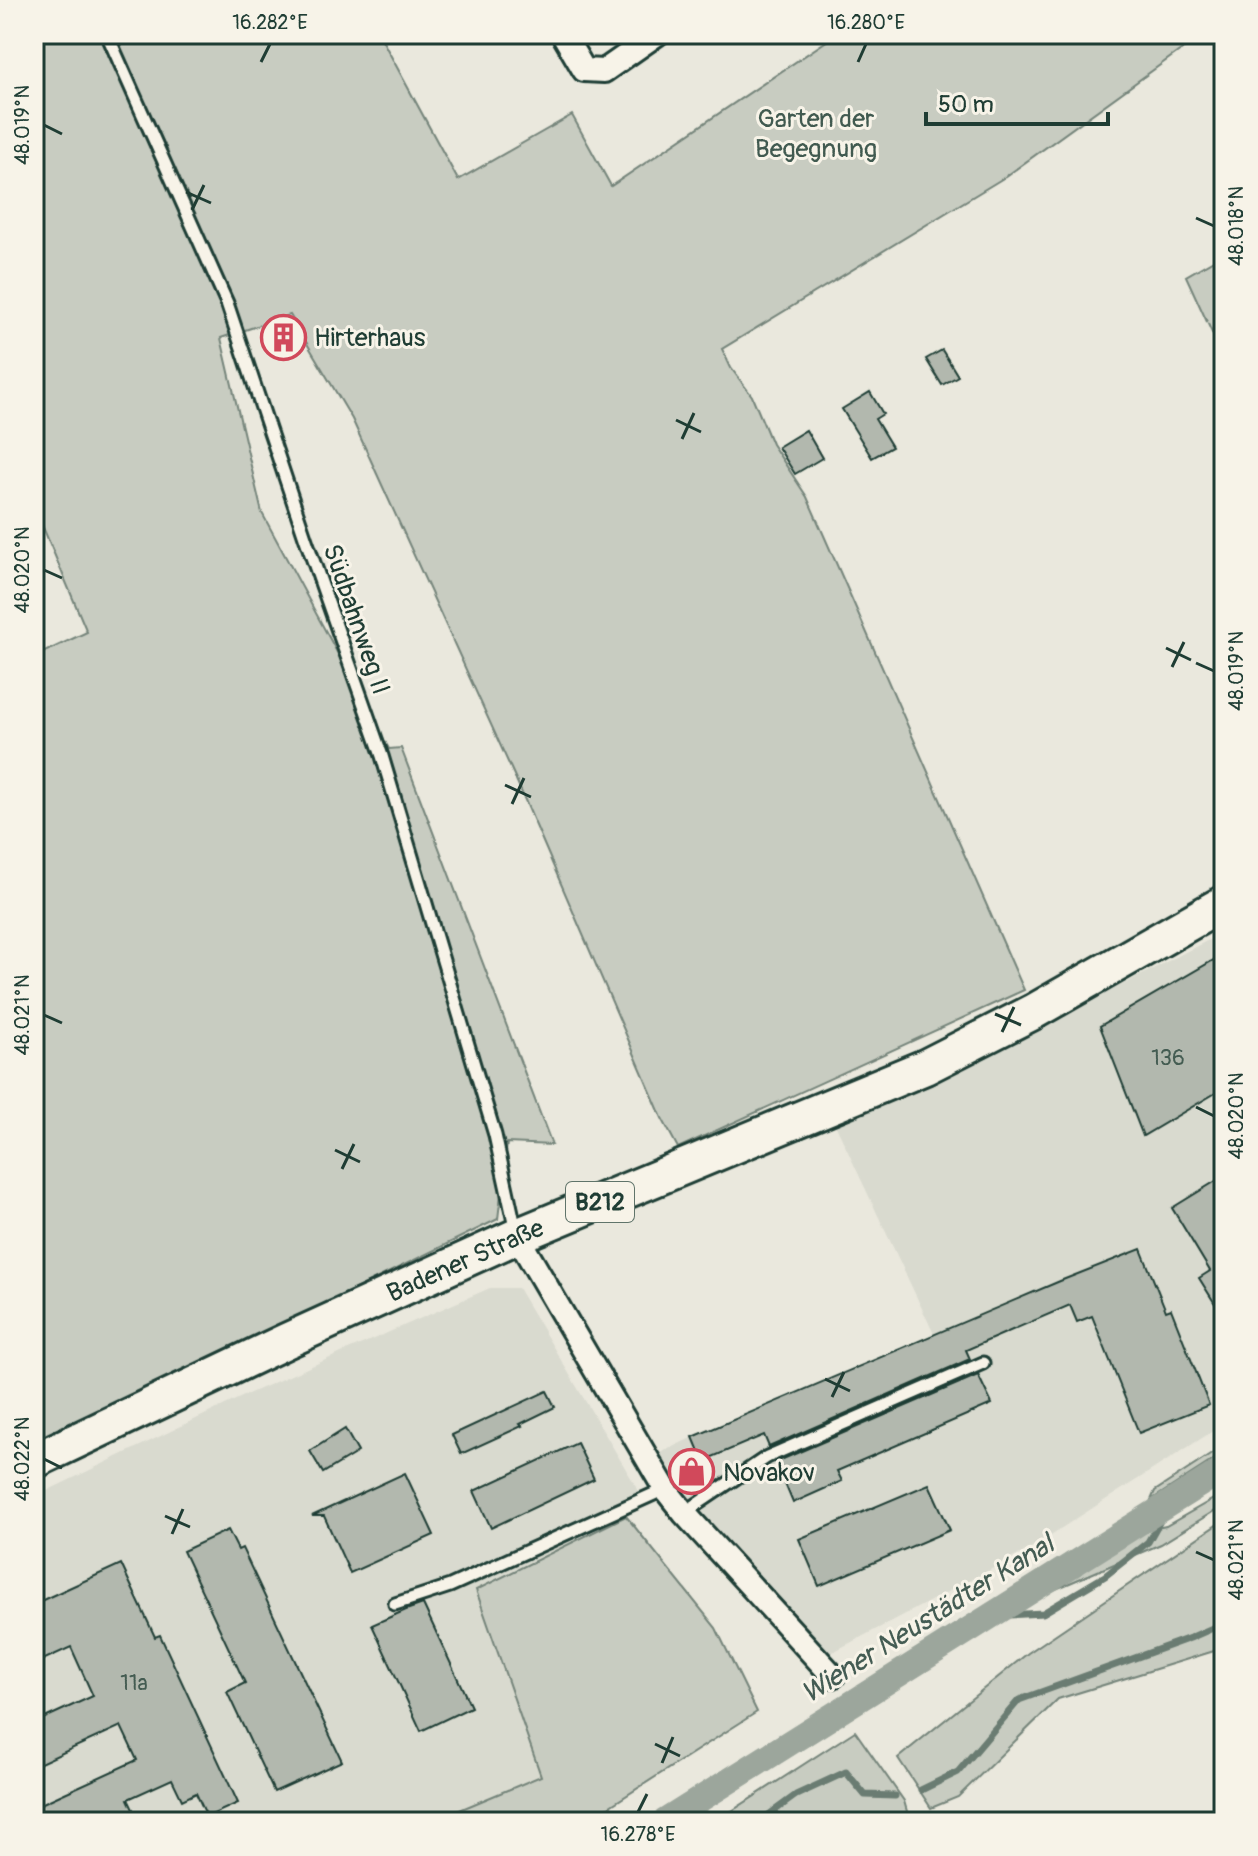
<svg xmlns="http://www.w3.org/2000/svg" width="1258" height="1856" font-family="Pangolin,sans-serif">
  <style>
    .built { fill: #d9dacf }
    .green { fill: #c8ccc1; stroke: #74847a; stroke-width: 2 }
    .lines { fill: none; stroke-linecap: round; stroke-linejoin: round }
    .stream { stroke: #6a7c72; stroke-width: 7 }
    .canal { stroke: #9ca69c; stroke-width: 26 }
    .building { fill: #b2b8ae; stroke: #1f3d34; stroke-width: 2 }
    .lane-casing { stroke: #1f3d34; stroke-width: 17 }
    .street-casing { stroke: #1f3d34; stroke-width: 28 }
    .primary-casing { stroke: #1f3d34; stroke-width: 40 }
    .lane { stroke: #f7f3e8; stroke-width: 11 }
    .street { stroke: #f7f3e8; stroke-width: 22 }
    .primary { stroke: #f7f3e8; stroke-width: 34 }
    .ticks { fill: none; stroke: #1f3d34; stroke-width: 3 }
    .labels { text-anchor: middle; stroke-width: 6; stroke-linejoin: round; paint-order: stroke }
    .number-label { font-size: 22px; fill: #445c52 }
    .shield { fill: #f7f3e8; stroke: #60746a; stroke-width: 2 }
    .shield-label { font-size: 24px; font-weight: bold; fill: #1f3d34 }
    .park-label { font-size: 26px; fill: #415a50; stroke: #f7f3e8 }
    .poi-label { font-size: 26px; fill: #1f3d34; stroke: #f7f3e8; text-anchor: start }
    .street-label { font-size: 26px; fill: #1f3d34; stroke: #f7f3e8 }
    .water-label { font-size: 28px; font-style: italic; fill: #445c53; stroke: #f7f3e8 }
    .neatline { fill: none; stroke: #1f3d34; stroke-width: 3 }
    .ticks-label { font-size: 20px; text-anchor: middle; fill: #1f3d34 }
  </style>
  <rect width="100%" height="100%" fill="#eae8dd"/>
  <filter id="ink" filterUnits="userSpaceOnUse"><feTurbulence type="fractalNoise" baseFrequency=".0125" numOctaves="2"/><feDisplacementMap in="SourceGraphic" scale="16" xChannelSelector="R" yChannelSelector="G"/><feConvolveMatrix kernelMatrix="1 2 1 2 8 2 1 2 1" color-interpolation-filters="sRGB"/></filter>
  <g filter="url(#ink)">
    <g class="built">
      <polygon points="1224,932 1224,1424 1024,1552 827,1655 682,1496 656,1455 693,1437 934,1334 833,1120 1062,1016"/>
      <polygon points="490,1288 518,1288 646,1503 626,1516 476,1591 541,1776 431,1822 34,1822 34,1497 250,1393"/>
    </g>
    <g class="green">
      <polygon points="34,34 379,34 458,180 572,115 611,186 837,34 1203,34 1005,177 722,349 731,368 752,396 772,444 807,497 1024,990 678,1148 662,1118 518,784 352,419 290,315 221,338 262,513 389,749 401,748 552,1145 507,1143 498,1219 34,1446 34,792 43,786 34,764 34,654 36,656 87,632 34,506"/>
      <polygon points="1224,254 1224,359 1186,276"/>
      <polygon points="1224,1446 1224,1453 1151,1500 1155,1491"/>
      <polygon points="1224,1493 1224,1505 1161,1544 1037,1597 1137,1532 1166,1526"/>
      <polygon points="626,1516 716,1628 757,1712 585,1822 431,1822 541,1776 476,1590"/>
      <polygon points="1224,1520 1224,1648 1058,1699 958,1797 931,1808 898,1758 1028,1653"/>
      <polygon points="855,1731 904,1801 910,1822 715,1822"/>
    </g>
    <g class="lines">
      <g class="stream">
        <polyline points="992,1616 1043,1613 1105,1576 1148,1542 1170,1503"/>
        <polyline points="921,1790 958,1772 1019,1700 1190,1638 1224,1623"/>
        <polyline points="759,1822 796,1795 846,1772 865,1795 895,1796"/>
      </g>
      <polyline class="canal" points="664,1822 1224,1469"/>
    </g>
    <g class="building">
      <polygon points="942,350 958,376 942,385 926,359"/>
      <polygon points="870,392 883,414 875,419 892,447 872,458 842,409"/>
      <polygon points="806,430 822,458 795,474 778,447"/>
      <polygon points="1224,954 1224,1088 1143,1136 1100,1026"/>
      <polygon points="1224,1176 1224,1318 1199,1278 1210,1271 1172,1208"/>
      <polygon points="1141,1249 1166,1311 1171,1309 1209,1405 1139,1433 1092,1316 1077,1322 1070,1305 966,1350 970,1359 769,1447 764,1435 703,1461 693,1437 1060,1281"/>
      <polygon points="978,1375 992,1404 837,1471 842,1481 793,1503 776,1462"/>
      <polygon points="547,1391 555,1407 520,1424 522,1426 461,1454 452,1435"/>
      <polygon points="345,1429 358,1452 323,1473 310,1451"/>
      <polygon points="577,1443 594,1479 491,1528 474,1491"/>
      <polygon points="405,1473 434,1535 350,1573 324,1516 312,1516"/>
      <polygon points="929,1484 950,1530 819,1586 799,1539"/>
      <polygon points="228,1530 238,1550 242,1548 342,1761 274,1792 227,1692 245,1683 183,1551"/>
      <polygon points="121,1564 155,1637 160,1635 238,1803 207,1817 196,1793 182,1800 172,1779 128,1799 139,1822 34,1822 34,1807 137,1760 121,1726 34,1766 34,1723 93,1696 71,1647 34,1664 34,1604"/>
      <polygon points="423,1604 471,1707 421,1731 372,1625 406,1610"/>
    </g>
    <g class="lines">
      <defs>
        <g id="lane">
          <polyline points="107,34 227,303 306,540 382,756 495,1135 516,1231"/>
          <polyline points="684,1513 767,1457 983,1363"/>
          <polyline points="395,1604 450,1586 665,1489"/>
        </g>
        <g id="street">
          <polyline points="563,34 584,70 604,71 657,34"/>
          <polyline points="517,1236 665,1489 684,1513 833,1676"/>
        </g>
        <polyline id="primary" points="34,1461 286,1341 517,1236 925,1067 1033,1012 1224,903"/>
      </defs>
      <use href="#lane" class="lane-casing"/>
      <use href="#street" class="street-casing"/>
      <use href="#primary" class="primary-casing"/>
      <use href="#lane" class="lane"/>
      <use href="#street" class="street"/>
      <use href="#primary" class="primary"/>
    </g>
  </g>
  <path class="ticks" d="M261,62L270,44M858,62L866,44M44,125L62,134M186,192L211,203M192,210L204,185M1196,218L1214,226M676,420L701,432M682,439L694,413M44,570L62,578M1166,648L1191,660M1196,663L1214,671M1172,667L1184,642M505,785L531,797M512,804L524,778M995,1014L1021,1025M44,1015L62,1023M1002,1032L1014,1007M1196,1107L1214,1116M335,1150L360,1162M342,1169L354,1144M825,1379L850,1391M832,1397L844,1372M44,1459L62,1468M165,1516L190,1527M172,1534L183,1509M1196,1552L1214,1560M655,1744L680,1756M662,1763L673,1737M638,1812L647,1794"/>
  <defs>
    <symbol id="building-ring" viewBox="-11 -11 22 22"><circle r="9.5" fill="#f7f3e8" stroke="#d1495b" stroke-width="1.5"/><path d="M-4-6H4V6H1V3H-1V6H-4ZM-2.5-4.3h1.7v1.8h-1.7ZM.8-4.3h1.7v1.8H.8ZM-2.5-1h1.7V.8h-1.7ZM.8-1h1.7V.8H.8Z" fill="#d1495b"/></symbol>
    <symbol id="shop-ring" viewBox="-11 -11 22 22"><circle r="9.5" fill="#f7f3e8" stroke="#d1495b" stroke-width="1.5"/><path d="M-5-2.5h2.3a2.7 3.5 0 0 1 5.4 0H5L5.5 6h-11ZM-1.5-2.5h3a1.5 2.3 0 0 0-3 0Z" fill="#d1495b"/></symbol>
  </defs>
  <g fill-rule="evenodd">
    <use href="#building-ring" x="258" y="312" width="51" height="51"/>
    <use href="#shop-ring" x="666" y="1446" width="51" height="51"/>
  </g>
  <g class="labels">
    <g class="number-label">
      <text x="1168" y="1065">136</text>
      <text x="134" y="1690">11a</text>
    </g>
    <rect class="shield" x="566" y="1182" width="68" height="40" rx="6"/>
    <g class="shield-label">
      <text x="600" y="1210">B212</text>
    </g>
    <g class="park-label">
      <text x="816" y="127">Garten der<tspan x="816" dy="30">Begegnung</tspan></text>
    </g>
    <g class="poi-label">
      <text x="314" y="346">Hirterhaus</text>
      <text x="723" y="1481">Novakov</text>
    </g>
    <g class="street-label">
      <text transform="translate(357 619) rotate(71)" y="9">Südbahnweg II</text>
      <text transform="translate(465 1260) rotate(-24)" y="9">Badener Straße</text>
    </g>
    <g class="water-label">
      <text transform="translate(927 1618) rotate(-32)" y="10">Wiener Neustädter Kanal</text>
    </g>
  </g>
  <rect width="1258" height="1856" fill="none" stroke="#f7f3e8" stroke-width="88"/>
  <path d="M926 112v12h182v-12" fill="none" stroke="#1f3d34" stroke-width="4"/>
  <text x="938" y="112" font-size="24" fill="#1f3d34" stroke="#f7f3e8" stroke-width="6" paint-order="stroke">50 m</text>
  <rect x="44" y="44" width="1170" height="1768" class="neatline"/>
  <g class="ticks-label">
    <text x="270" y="29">16.282°E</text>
    <text x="866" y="29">16.280°E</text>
    <text transform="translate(22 125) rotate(-90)" y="7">48.019°N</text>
    <text transform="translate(1236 226) rotate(-90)" y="7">48.018°N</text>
    <text transform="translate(22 570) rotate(-90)" y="7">48.020°N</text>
    <text transform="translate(1236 671) rotate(-90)" y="7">48.019°N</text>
    <text transform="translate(22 1015) rotate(-90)" y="7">48.021°N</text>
    <text transform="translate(1236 1116) rotate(-90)" y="7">48.020°N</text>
    <text transform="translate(22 1459) rotate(-90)" y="7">48.022°N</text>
    <text transform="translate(1236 1560) rotate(-90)" y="7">48.021°N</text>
    <text x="638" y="1841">16.278°E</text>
  </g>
</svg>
